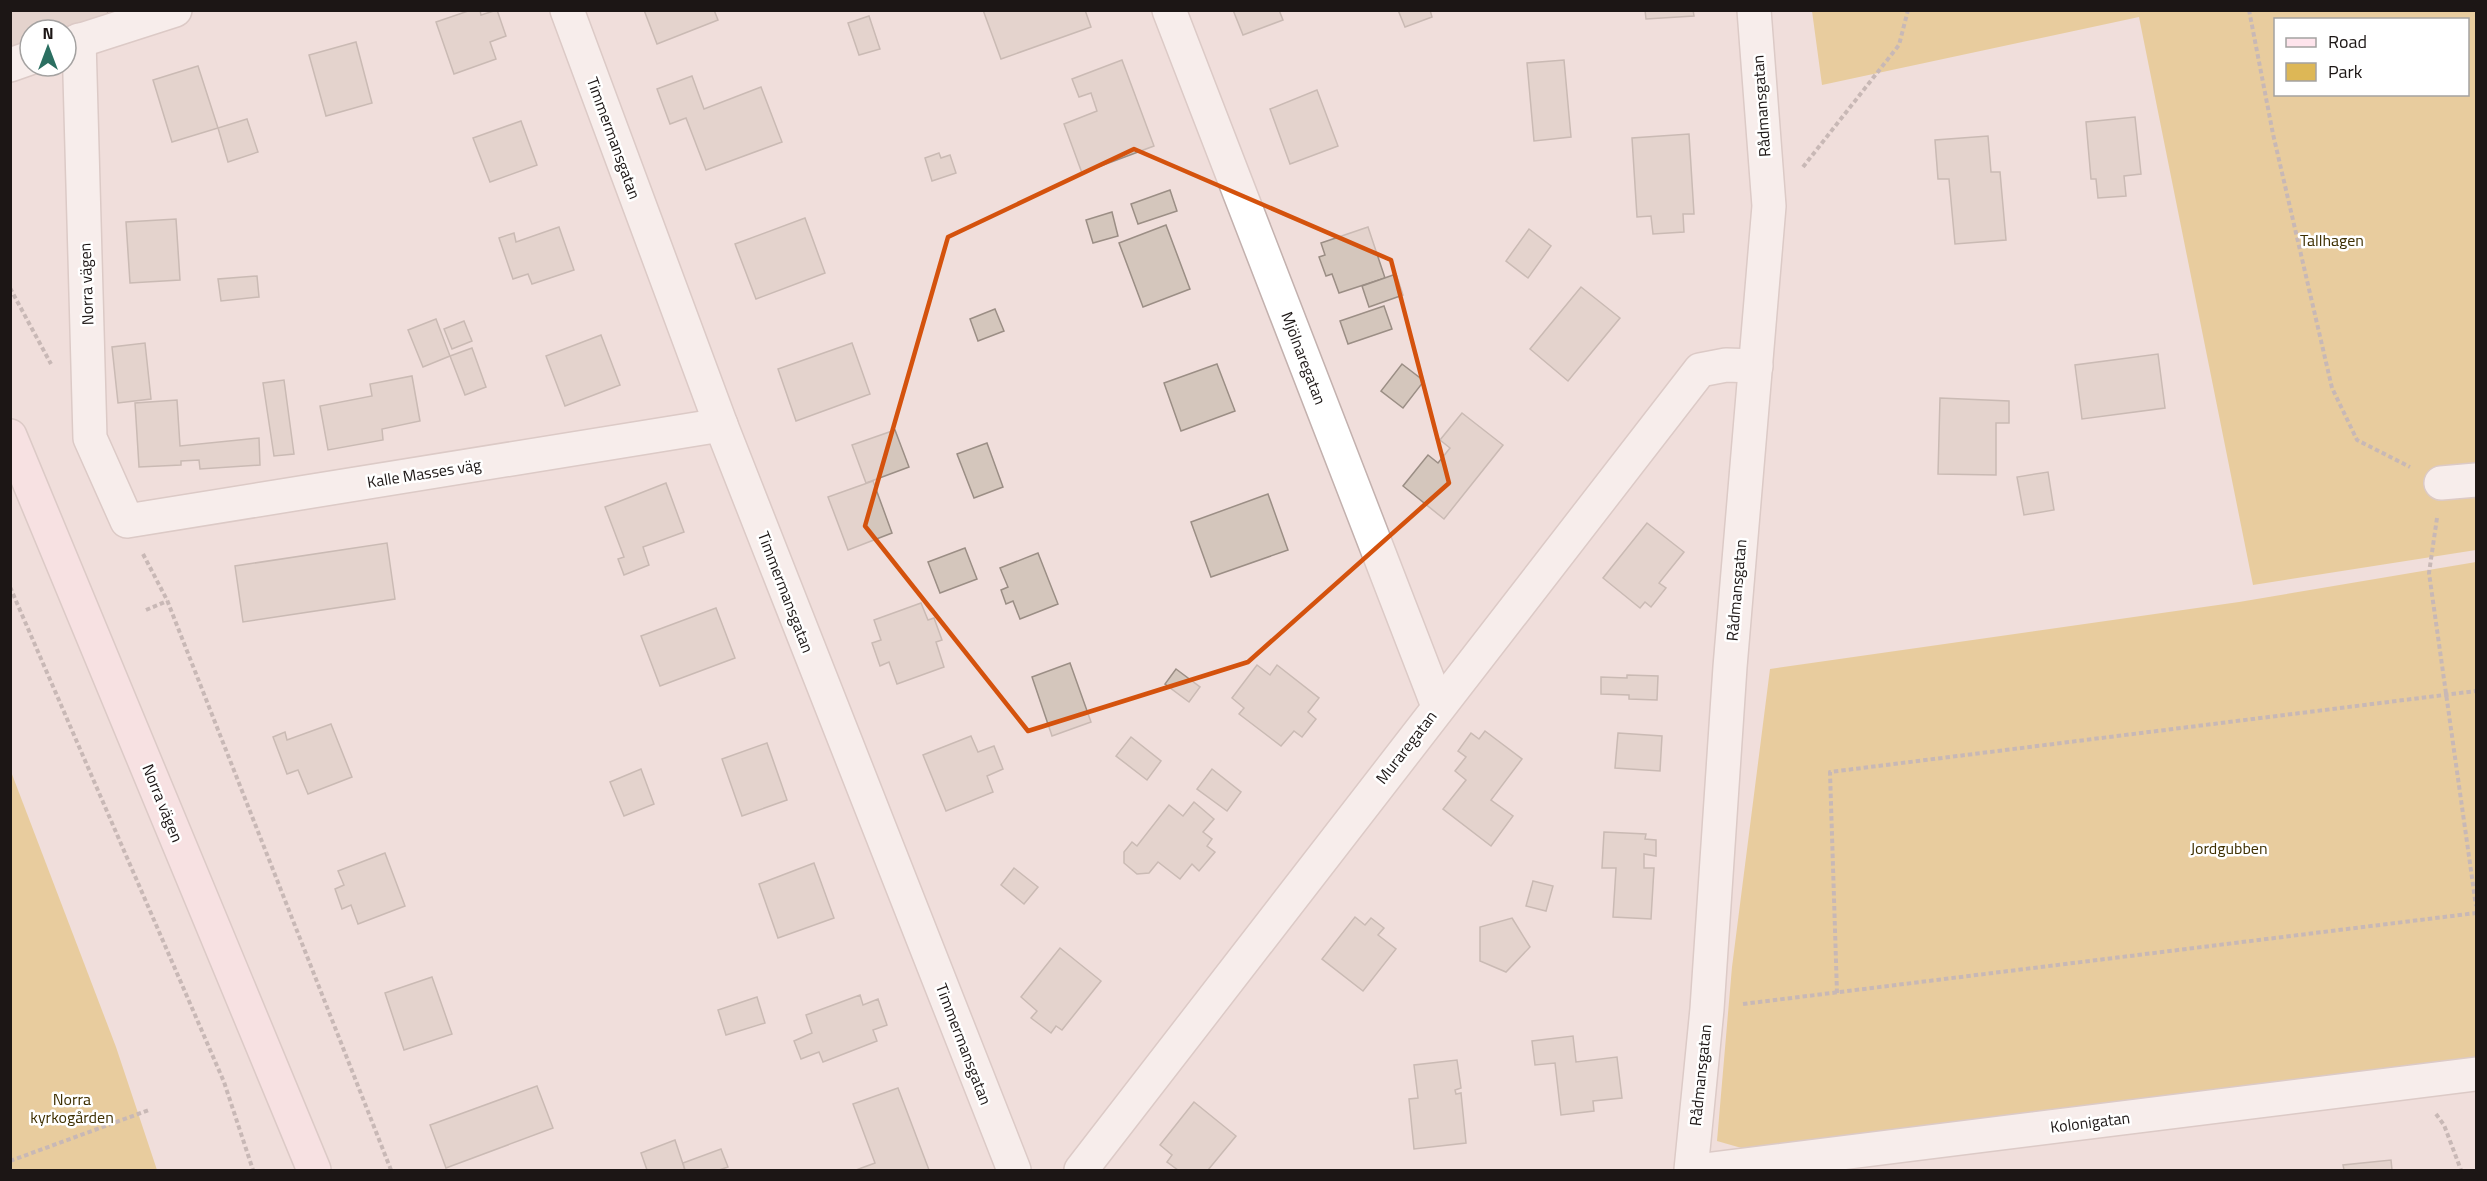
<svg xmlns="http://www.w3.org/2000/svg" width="2487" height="1181" font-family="'Titillium Web',sans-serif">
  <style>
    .green { fill: #ddb756; fill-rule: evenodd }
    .building { fill: #d4c6bc; stroke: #9b8e85; stroke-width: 1.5 }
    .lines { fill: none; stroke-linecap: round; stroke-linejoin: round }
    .minor-casing { stroke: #c3b1ae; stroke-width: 36 }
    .secondary-casing { stroke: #c3b1ae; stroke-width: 36 }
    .path { stroke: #988b89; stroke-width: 4; stroke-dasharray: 4.5 3; stroke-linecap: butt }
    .minor { stroke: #fff; stroke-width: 33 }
    .secondary { stroke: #fee4ec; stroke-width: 33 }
    .marked { fill: none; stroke: #d4520d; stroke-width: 4.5; stroke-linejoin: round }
    .labels { text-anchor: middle; stroke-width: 5; stroke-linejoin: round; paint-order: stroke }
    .street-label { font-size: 16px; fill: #1c1615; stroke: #fff }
    .park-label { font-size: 16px; fill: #3e2f01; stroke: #fff }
  </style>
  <rect width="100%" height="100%" fill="#f0dedb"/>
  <g class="green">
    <path d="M1812,11H2476V550L2253,585L2139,17L1822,85ZM2276,20H2468V94H2276Z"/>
    <polygon points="2476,562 2476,1061 1745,1149 1717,1141 1732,967 1770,669 2239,602"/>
    <polygon points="10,769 116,1047 157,1170 11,1170"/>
  </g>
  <g class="building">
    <polygon points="10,10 107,10 108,14 61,30 30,30 30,41 10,48"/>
    <polygon points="471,10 480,10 481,15 497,10 506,36 490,42 496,59 454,74 436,22"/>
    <polygon points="644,10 714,10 718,20 657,44"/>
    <polygon points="983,10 1085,10 1091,27 1001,59"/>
    <polygon points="1233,10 1279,10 1283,20 1243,35"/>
    <polygon points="1398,10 1430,10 1432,17 1405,27"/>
    <polygon points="1645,10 1693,10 1694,16 1646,19"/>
    <polygon points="869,16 880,49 859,55 848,23"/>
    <polygon points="356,42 372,103 326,116 309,55"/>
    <polygon points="1122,60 1154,146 1082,173 1064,124 1097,111 1091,93 1079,97 1072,79"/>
    <polygon points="1564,60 1571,137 1534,141 1527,63"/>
    <polygon points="198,66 218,128 172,142 153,80"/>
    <polygon points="692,76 704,109 761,87 782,142 706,170 686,118 670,124 657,89"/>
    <polygon points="1317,90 1338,146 1290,164 1270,109"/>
    <polygon points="2135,117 2141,174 2124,176 2126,196 2098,198 2096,179 2091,179 2086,122"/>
    <polygon points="247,119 258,152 228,162 218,128"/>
    <polygon points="521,121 537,165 490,182 473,138"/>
    <polygon points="1689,134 1694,214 1683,214 1684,232 1653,234 1651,216 1637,217 1632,138"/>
    <polygon points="1988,136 1991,172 2000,172 2006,240 1955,244 1949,179 1938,179 1935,140"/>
    <polygon points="939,153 941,158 950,155 956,173 932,181 925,158"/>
    <polygon points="1170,190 1177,211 1138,224 1131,204"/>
    <polygon points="1112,212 1118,236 1093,243 1086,220"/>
    <polygon points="805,218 825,273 756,299 735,244"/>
    <polygon points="176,219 180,280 130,283 126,222"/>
    <polygon points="1166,225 1190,289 1143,307 1119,243"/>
    <polygon points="559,227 574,270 532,284 528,274 513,279 499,238 514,233 516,242"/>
    <polygon points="1368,227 1385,278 1339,293 1332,274 1326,276 1319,257 1325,255 1321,243"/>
    <polygon points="1529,229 1551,246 1528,278 1506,261"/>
    <polygon points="1396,274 1403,295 1369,307 1362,286"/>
    <polygon points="257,276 259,297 221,301 218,279"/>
    <polygon points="1581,287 1620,318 1568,381 1530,349"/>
    <polygon points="1384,306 1392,329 1348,344 1340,321"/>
    <polygon points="995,309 1004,331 978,341 970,319"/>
    <polygon points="436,319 450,356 423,367 408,330"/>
    <polygon points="464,321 472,341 452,349 444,329"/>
    <polygon points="601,335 620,385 565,406 546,356"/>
    <polygon points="145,343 151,399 118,403 112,347"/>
    <polygon points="852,343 870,394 796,421 778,369"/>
    <polygon points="472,348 486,387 465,395 450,356"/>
    <polygon points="2158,354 2165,408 2082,419 2075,365"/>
    <polygon points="1217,364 1235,411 1181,431 1164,383"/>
    <polygon points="1402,364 1424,381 1403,408 1381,391"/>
    <polygon points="412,376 420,421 382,429 383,440 328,450 320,406 372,396 370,384"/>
    <polygon points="284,380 294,454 274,456 263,383"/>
    <polygon points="1940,398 2009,401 2009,423 1996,423 1996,475 1938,474"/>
    <polygon points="177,400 180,446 259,438 260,465 200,469 199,460 181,461 181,465 139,467 135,403"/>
    <polygon points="1462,413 1503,445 1444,519 1403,486 1428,455 1438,463 1450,448 1440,440"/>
    <polygon points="895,430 909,467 866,483 852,445"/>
    <polygon points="987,443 1003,487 974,498 957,454"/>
    <polygon points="2048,472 2054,510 2024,515 2017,477"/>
    <polygon points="873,481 892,533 848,550 828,497"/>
    <polygon points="666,483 684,532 643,547 649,565 624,575 618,559 624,557 605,507"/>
    <polygon points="1268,494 1288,550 1211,577 1191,522"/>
    <polygon points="1647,523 1684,552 1659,583 1666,588 1651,607 1645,602 1640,608 1603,578"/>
    <polygon points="387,543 395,599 243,622 235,566"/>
    <polygon points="965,548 977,579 940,593 928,562"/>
    <polygon points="1038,553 1058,604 1020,619 1013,601 1006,604 1001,590 1008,587 1000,568"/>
    <polygon points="921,603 928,620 934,618 942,640 936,642 944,667 897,684 889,662 880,666 872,643 881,640 874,620"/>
    <polygon points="716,608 735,658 660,686 641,636"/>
    <polygon points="1070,663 1091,722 1052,736 1032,677"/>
    <polygon points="1257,665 1270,675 1277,665 1319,698 1308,712 1316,719 1302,737 1294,731 1281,746 1239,714 1244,708 1232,698"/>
    <polygon points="1176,669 1200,687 1189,702 1165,684"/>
    <polygon points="1627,675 1658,676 1657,700 1629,699 1629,695 1601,694 1601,677 1627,678"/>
    <polygon points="331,724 352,777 308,794 298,770 287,774 273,737 285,732 287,740"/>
    <polygon points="1485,731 1522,759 1491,800 1513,816 1491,846 1443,809 1466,780 1455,771 1466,757 1458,751 1471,733 1479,739"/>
    <polygon points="1618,733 1662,736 1660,771 1615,768"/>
    <polygon points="971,736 978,752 994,746 1003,769 987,776 993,792 946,811 923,755"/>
    <polygon points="1131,737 1161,761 1147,780 1116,756"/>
    <polygon points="767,743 787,800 742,816 722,759"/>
    <polygon points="641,769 654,804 624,816 610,782"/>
    <polygon points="1212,769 1241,792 1227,811 1197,789"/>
    <polygon points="1194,802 1214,819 1203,832 1212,839 1207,846 1215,852 1199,871 1192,864 1180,879 1158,862 1149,873 1137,874 1124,863 1124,852 1132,842 1137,846 1169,805 1183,816"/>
    <polygon points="1604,832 1646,834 1645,839 1656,840 1656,856 1644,854 1644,868 1654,868 1651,919 1613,917 1616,868 1602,868"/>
    <polygon points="385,853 405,906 358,924 351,905 342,909 335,889 344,885 338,871"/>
    <polygon points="814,863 834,918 778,938 759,884"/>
    <polygon points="1014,868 1038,887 1024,904 1001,885"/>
    <polygon points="1533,881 1553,886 1546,911 1526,906"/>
    <polygon points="1355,917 1365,925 1371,918 1384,928 1378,935 1396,949 1363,991 1322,959"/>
    <polygon points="1512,918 1530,947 1506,972 1480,961 1480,927"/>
    <polygon points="1060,948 1101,981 1062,1030 1056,1026 1051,1033 1031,1018 1037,1011 1021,997"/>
    <polygon points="432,977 452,1034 404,1050 385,993"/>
    <polygon points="860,995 863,1005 878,999 887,1025 873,1030 877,1041 823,1062 819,1052 801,1059 794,1041 812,1033 806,1015"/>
    <polygon points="757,997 765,1023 726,1035 718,1010"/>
    <polygon points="1573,1036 1576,1062 1617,1057 1622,1098 1593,1101 1594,1111 1561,1115 1555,1063 1535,1065 1532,1041"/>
    <polygon points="1457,1060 1461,1088 1455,1090 1456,1094 1461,1093 1466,1143 1414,1149 1409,1099 1418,1098 1414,1065"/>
    <polygon points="537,1086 553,1128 446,1168 430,1125"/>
    <polygon points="898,1088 929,1170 856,1170 875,1163 853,1104"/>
    <polygon points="1194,1102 1236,1136 1208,1170 1178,1170 1167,1162 1172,1155 1160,1145"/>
    <polygon points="675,1140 685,1170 647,1170 641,1153"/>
    <polygon points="721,1149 728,1167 719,1170 685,1170 683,1163"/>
    <polygon points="2391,1160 2392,1170 2344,1170 2343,1165"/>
  </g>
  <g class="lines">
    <defs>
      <g id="minor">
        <polyline points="567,10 721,425 1014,1170"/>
        <polyline points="1169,10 1438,706"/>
        <polyline points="79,40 90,438 127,521 721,425"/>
        <polyline points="66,45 175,10"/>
        <polyline points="10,65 30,58"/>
        <polyline points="2441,483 2476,480"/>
        <polyline points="1081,1170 1700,370 1726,365 1756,366"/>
        <polyline points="1691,1170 1707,1009 1730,667 1769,206 1754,10"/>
        <polyline points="1704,1170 2476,1074"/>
      </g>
      <polyline id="secondary" points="10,436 314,1170"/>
    </defs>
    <use href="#minor" class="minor-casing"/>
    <use href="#secondary" class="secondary-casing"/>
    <g class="path">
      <polyline points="2249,10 2273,134 2332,388 2357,440 2410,467"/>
      <polyline points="1803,167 1899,45 1908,10"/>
      <polyline points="10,288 51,364"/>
      <polyline points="2437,518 2429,573 2476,906"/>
      <polyline points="143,554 167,600 391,1170"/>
      <polyline points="10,587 224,1082 253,1170"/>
      <polyline points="146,610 167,601"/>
      <polyline points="1837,993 1830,772 2476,691"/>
      <polyline points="1743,1004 2476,913"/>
      <polyline points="2436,1114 2444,1125 2461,1170"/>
      <polyline points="10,1161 149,1110"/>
    </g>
    <use href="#minor" class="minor"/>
    <use href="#secondary" class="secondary"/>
  </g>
  <path d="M0 0H2487V1181H0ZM1134,149L1391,260L1449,483L1248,662L1028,731L865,526L948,237Z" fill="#f0dedb" fill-opacity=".55" fill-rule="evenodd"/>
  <path class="marked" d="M1134,149L1391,260L1449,483L1248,662L1028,731L865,526L948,237Z"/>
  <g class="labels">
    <g class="street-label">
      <text transform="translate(1761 106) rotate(-94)" y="6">Rådmansgatan</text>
      <text transform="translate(614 138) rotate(70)" y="6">Timmermansgatan</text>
      <text transform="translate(86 284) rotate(-92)" y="6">Norra vägen</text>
      <text transform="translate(1304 358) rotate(69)" y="6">Mjölnaregatan</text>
      <text transform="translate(424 473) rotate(-9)" y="6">Kalle Masses väg</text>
      <text transform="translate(1736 590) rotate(-85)" y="6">Rådmansgatan</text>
      <text transform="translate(786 592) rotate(69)" y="6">Timmermansgatan</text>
      <text transform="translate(1406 747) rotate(-52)" y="6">Muraregatan</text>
      <text transform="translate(163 803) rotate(68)" y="6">Norra vägen</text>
      <text transform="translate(964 1044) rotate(69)" y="6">Timmermansgatan</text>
      <text transform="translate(1700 1075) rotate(-84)" y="6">Rådmansgatan</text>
      <text transform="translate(2090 1122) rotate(-7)" y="6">Kolonigatan</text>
    </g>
    <g class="park-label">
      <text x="2332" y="246">Tallhagen</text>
      <text x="2229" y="854">Jordgubben</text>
      <text x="72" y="1105">Norra<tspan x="72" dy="18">kyrkogården</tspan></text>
    </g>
  </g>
  <rect width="2487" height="1181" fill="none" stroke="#1c1615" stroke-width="24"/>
  <rect x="2274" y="18" width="195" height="78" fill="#ffffff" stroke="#a4a2a1" stroke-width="1.5"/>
  <rect x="2286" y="38" width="30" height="9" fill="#fee4ec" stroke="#a4a2a1" stroke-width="1.5"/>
  <text x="2328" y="48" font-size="18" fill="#1c1615">Road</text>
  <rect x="2286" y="63" width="30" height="18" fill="#ddb756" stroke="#a4a2a1" stroke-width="1.5"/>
  <text x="2328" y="78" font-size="18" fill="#1c1615">Park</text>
  <g transform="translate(48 48)"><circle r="28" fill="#ffffff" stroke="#a4a2a1" stroke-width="1.5"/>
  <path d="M0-4.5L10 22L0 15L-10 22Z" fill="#2b6f61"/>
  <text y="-9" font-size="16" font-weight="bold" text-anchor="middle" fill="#1c1615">N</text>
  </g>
</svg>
